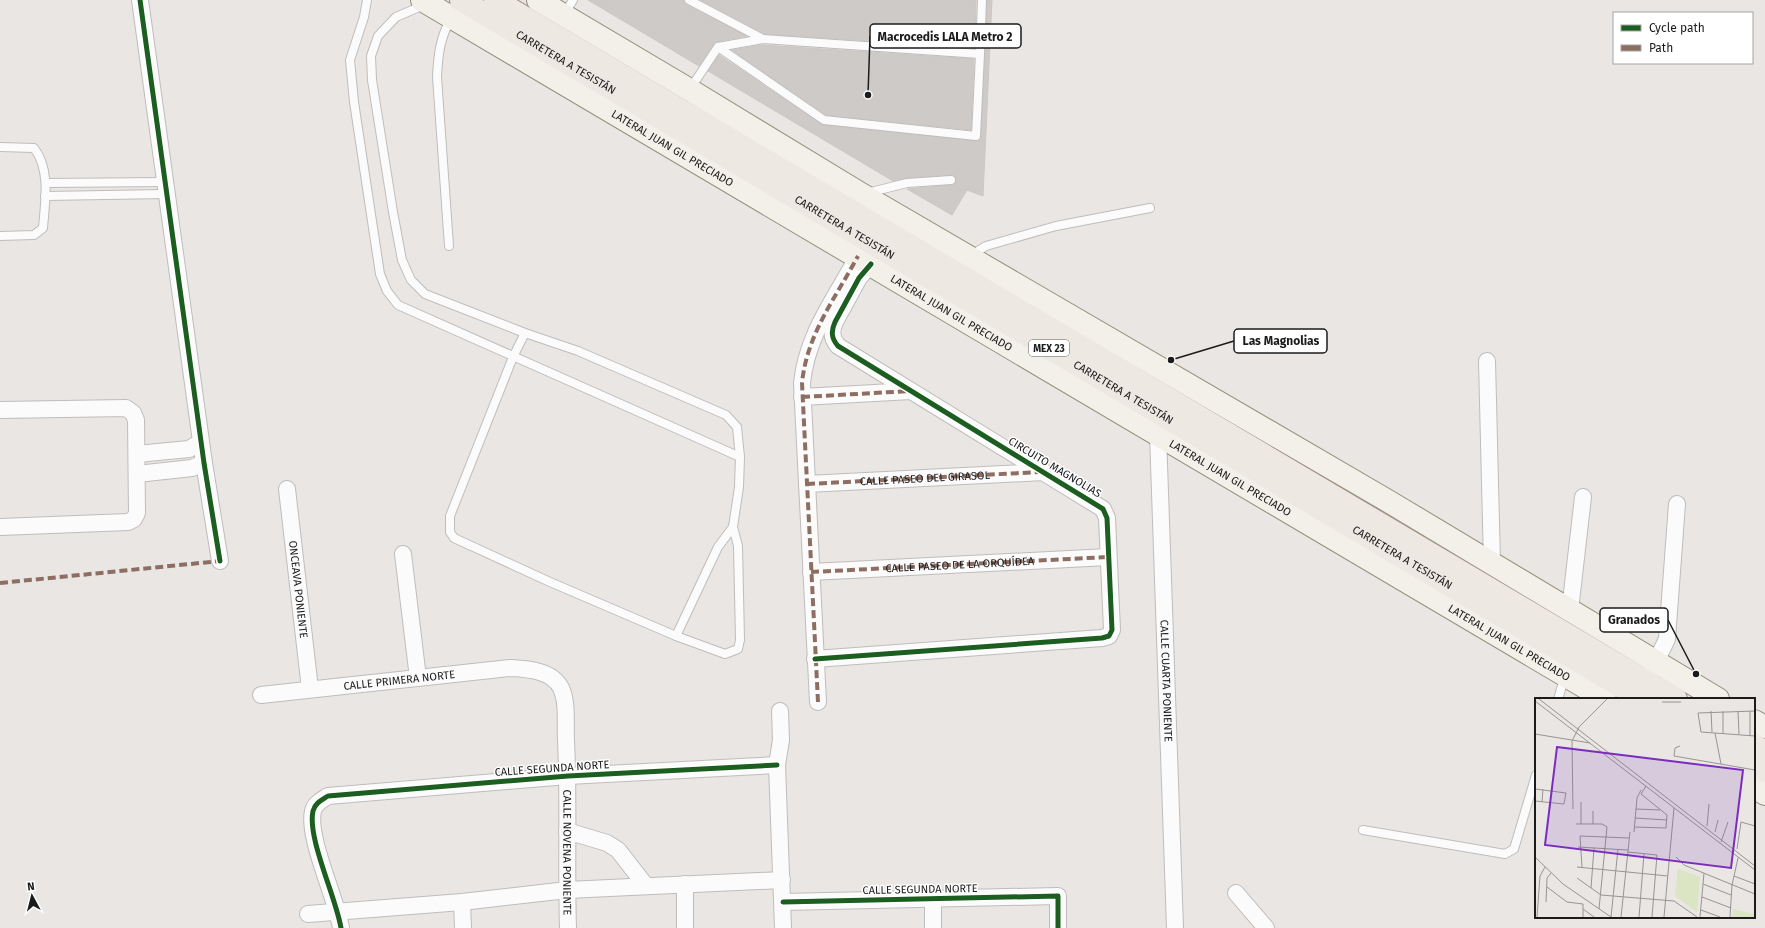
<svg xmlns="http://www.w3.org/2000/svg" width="1765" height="928" font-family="'Fira Sans',sans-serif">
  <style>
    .building { fill: #cecac8; stroke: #ccc7c5 }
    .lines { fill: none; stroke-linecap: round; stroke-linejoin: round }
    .service-casing { stroke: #bfbdbc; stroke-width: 10 }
    .minor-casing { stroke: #bfbdbc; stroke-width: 18 }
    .secondary-casing { stroke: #928f7d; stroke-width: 24 }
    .primary-casing { stroke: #9d8f82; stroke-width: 24 }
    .service { stroke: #fcfbfb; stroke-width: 8 }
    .minor { stroke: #fcfbfb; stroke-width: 16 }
    .secondary { stroke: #f2f0e8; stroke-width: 22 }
    .primary { stroke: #eee8e3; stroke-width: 22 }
    .quiet { stroke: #8d6e63; stroke-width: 4; stroke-dasharray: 8 4; stroke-linecap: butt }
    .cycleway-casing { stroke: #fff; stroke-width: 8 }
    .cycleway { stroke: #1b5e20; stroke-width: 5 }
    .labels { text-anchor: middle; stroke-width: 3; stroke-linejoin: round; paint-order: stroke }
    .shield { fill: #fff; stroke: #5f5f5f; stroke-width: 1 }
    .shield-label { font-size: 10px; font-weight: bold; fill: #1b1b1b }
    .street-label { font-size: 11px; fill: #1b1b1b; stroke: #fff }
    .inset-road { fill: none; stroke: #979593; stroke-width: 1 }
    .view { fill: #7b2cbf; fill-opacity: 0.15; stroke: #7b2cbf; stroke-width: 2 }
    .inset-edge { fill: none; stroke: #1b1b1b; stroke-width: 2 }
    .leader { fill: none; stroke: #1b1b1b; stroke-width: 1.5 }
    .callout-dot { fill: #1b1b1b; stroke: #fff; stroke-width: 1.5 }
    .callout { fill: #fff; stroke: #1b1b1b; stroke-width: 1.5 }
    .callout-label { font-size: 12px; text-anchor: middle; font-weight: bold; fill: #1b1b1b }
  </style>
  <rect width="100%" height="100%" fill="#e9e6e3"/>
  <g class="building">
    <polygon points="588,0 684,0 686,5 746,36 715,42 699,66"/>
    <polygon points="701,0 976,0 975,48 765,34"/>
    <polygon points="987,0 992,0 983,196 967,190 952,215 907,189 952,185 956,180 954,175 907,178 893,181 708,71 719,55 823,125 978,141 981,136"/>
    <polygon points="763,45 974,59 971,130 826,115 732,50"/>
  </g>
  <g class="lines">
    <defs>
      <g id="service">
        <polyline points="367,0 364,17 350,60 354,102 380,274 387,291 398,305 740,457"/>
        <polyline points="689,0 763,39"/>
        <polyline points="424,5 396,17 378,36 371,56 372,80 393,212 402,260 411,280 425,294 525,333 578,351 726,415 737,427 740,457 739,487 733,527 718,547 676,636"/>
        <polyline points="564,15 573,0"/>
        <polyline points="980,54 982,0"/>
        <polyline points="690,89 718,47 763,39 980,54 976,136 824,120 718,47"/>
        <path d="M0,147L34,148C51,170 45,202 43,228L34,235L0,236"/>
        <polyline points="46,183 165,182"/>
        <polyline points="867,193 907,183 951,180"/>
        <polyline points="45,196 166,194"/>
        <path d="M449,246L437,77C438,55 440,38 451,18"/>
        <polyline points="970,256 986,246 1056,226 1150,208"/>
        <polyline points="525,333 513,357 450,516 450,532 454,538 550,582 676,636 725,654 738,649 740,640 738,546 733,527"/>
        <polyline points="1558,699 1565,676"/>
        <polyline points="1363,830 1505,854 1514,849 1536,775"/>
      </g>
      <g id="minor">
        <polyline points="140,0 204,463 220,561"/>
        <polyline points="1487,361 1492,563"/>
        <polyline points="802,397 911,391"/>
        <polyline points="0,410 126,408 133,413 136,420 137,513 134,519 128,522 0,527"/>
        <path id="s1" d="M1158,434L1175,928"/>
        <polyline points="137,454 189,449 201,442"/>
        <polyline points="137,474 192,468 204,463"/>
        <path id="s2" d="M807,484L1044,472"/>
        <path id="s3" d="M287,489L310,689"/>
        <polyline points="403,554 418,678"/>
        <polyline points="811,572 1108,557"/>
        <polyline points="1570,610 1583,497"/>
        <path d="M815,659L1102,638L1109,636L1112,630L1107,518L1103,509L838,346C831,338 831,331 835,322L859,278L871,264"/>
        <polyline points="1652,670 1667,639 1677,504"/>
        <path id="s4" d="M261,695L510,668C527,669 552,670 561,688C568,703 565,724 566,740C569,802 566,865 568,928"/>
        <path d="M818,702L802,383C807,334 835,299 858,256"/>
        <polyline points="780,711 781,740 777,765 783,928"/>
        <polyline points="567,831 607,843 618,850 646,886"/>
        <polyline points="1236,893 1266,928"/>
        <polyline points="933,898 933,928"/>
        <polyline points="462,902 463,928"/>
        <polyline points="783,902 1058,896 1058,928"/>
        <polyline points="308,914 462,902 567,890 782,880"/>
        <path d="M341,928C336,897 307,838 313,811C315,803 322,800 328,796L568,776L777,765"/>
        <polyline points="685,928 685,884"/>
      </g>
      <g id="secondary">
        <path id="s5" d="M422,0L1605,699"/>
        <polyline points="538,0 690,90 861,194 1388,501 1718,699"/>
        <polyline points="1754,721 1765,727"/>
        <polyline points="1754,787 1765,794"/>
      </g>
      <g id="primary">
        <path id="s6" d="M461,0L1642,699"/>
        <polyline points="495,0 1676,699"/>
        <polyline points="1754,745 1765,752"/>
        <polyline points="1754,764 1765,771"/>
      </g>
    </defs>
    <use href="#service" class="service-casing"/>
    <use href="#minor" class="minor-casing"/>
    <use href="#secondary" class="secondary-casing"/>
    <use href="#primary" class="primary-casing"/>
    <use href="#service" class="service"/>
    <use href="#minor" class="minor"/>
    <use href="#secondary" class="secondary"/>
    <use href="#primary" class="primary"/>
    <g class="quiet">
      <polyline points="802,397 910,391"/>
      <polyline points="807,484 1040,472"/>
      <path id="s7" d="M811,572L1108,557"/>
      <polyline points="0,583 220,561"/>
      <path d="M818,702L802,383C807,334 835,299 858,256"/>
    </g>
    <defs>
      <g id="cycleway">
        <polyline points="140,0 204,463 220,561"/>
        <path d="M815,659L1102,638L1109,636L1112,630L1107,518L1103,509L838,346C831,338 831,331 835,322L859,278L871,264"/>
        <polyline points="783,902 1058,896 1058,928"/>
        <path d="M341,928C336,897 307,838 313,811C315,803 322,800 328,796L568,776L777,765"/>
      </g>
    </defs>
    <use href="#cycleway" class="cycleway-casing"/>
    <use href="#cycleway" class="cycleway"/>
  </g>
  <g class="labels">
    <rect class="shield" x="1029" y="340" width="40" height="16" rx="3"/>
    <g class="shield-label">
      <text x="1049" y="352">MEX 23</text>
    </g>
    <g class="street-label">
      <text dy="4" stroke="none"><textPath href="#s6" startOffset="122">CARRETERA A TESISTÁN</textPath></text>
      <text dy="4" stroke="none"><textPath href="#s5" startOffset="291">LATERAL JUAN GIL PRECIADO</textPath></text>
      <text dy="4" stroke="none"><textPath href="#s6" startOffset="446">CARRETERA A TESISTÁN</textPath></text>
      <text dy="4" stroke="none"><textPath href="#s5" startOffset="615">LATERAL JUAN GIL PRECIADO</textPath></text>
      <text dy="4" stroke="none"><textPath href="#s6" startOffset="770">CARRETERA A TESISTÁN</textPath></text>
      <text transform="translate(1055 467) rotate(31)" y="4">CIRCUITO MAGNOLIAS</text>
      <text dy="4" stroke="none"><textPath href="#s5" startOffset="939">LATERAL JUAN GIL PRECIADO</textPath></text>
      <text dy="4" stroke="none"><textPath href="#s2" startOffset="118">CALLE PASEO DEL GIRASOL</textPath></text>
      <text dy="4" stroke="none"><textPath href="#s6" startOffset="1094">CARRETERA A TESISTÁN</textPath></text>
      <text dy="4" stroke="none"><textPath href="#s7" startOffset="149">CALLE PASEO DE LA ORQUÍDEA</textPath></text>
      <text dy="4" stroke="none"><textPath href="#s3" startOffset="101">ONCEAVA PONIENTE</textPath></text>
      <text dy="4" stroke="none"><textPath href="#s5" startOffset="1263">LATERAL JUAN GIL PRECIADO</textPath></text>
      <text dy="4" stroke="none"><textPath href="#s4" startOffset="139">CALLE PRIMERA NORTE</textPath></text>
      <text dy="4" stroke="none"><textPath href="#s1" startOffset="247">CALLE CUARTA PONIENTE</textPath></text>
      <text transform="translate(552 768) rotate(-4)" y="4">CALLE SEGUNDA NORTE</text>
      <text dy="4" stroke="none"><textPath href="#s4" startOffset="473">CALLE NOVENA PONIENTE</textPath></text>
      <text transform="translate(920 889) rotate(-1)" y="4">CALLE SEGUNDA NORTE</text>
    </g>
  </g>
  <g transform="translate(1535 698)">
    <rect width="220" height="220" fill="#e9e6e3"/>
    <path d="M143,171L165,179L162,214L140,198ZM198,211L220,216V219H197Z" fill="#dbe5c3"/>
    <path class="inset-road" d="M4,1L220,168M0,3L220,172M127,4H146M176,13L177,34M188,13V35M203,13L204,36M220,13L163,15L166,34L220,38M180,35L186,66M0,36L55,45M215,38V13M145,48L140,50L139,58L220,72M0,91L31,95L29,106L0,103M7,104L8,91M38,111L37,43L44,29L72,1M101,111L125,112M100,120L132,122M41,126H67L72,129L64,211M46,126V104M58,126V113M172,128L174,106M100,129L131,130L132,117L106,96L111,88M99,134L102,100L106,92M180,134L183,122M186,144L193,124M43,149L93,152M202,151L206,124L220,128M93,154L122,157L117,219M0,159L28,186L76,219M141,159L149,167L220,196M42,169L133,178M47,169L45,138L94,140M199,178L220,186M42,180L66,197L139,203L162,219M168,186L196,197M12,189L32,204L48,206M56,190L59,150M167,199L196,210M11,204L12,180L16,175M48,211L59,219M166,212L185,219M2,219L5,178L10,169M48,219V206M76,219L83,151M86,219L95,134M104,219L109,156M129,219L139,110M165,219L169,175M195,219L197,187L203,160"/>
    <path class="view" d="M22,49L208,72L196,170L10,147Z"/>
    <rect width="220" height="220" class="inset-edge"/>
  </g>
  <path class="leader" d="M868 95L870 36M1171 360L1234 341M1696 674L1668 620"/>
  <g class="callout-dot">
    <circle cx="868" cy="95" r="4"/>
    <circle cx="1171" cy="360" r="4"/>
    <circle cx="1696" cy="674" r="4"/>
  </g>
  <g class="callout">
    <rect x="870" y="24" width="151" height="24" rx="4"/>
    <rect x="1234" y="329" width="93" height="24" rx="4"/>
    <rect x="1600" y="608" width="68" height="24" rx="4"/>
  </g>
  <g class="callout-label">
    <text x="945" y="41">Macrocedis LALA Metro 2</text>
    <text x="1281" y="345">Las Magnolias</text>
    <text x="1634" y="624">Granados</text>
  </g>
  <rect x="1613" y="12" width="140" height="52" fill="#ffffff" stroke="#a4a4a4"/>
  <rect x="1621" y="25" width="20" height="6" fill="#1b5e20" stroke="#a4a4a4"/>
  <text x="1649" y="32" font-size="12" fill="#1b1b1b">Cycle path</text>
  <rect x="1621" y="45" width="20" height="6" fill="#8d6e63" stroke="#a4a4a4"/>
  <text x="1649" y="52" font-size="12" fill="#1b1b1b">Path</text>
  <g transform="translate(32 896) rotate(353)" stroke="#ffffff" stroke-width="3" paint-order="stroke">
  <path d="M0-3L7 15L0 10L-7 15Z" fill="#1b1b1b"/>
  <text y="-6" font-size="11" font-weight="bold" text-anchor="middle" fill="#1b1b1b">N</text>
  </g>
</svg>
